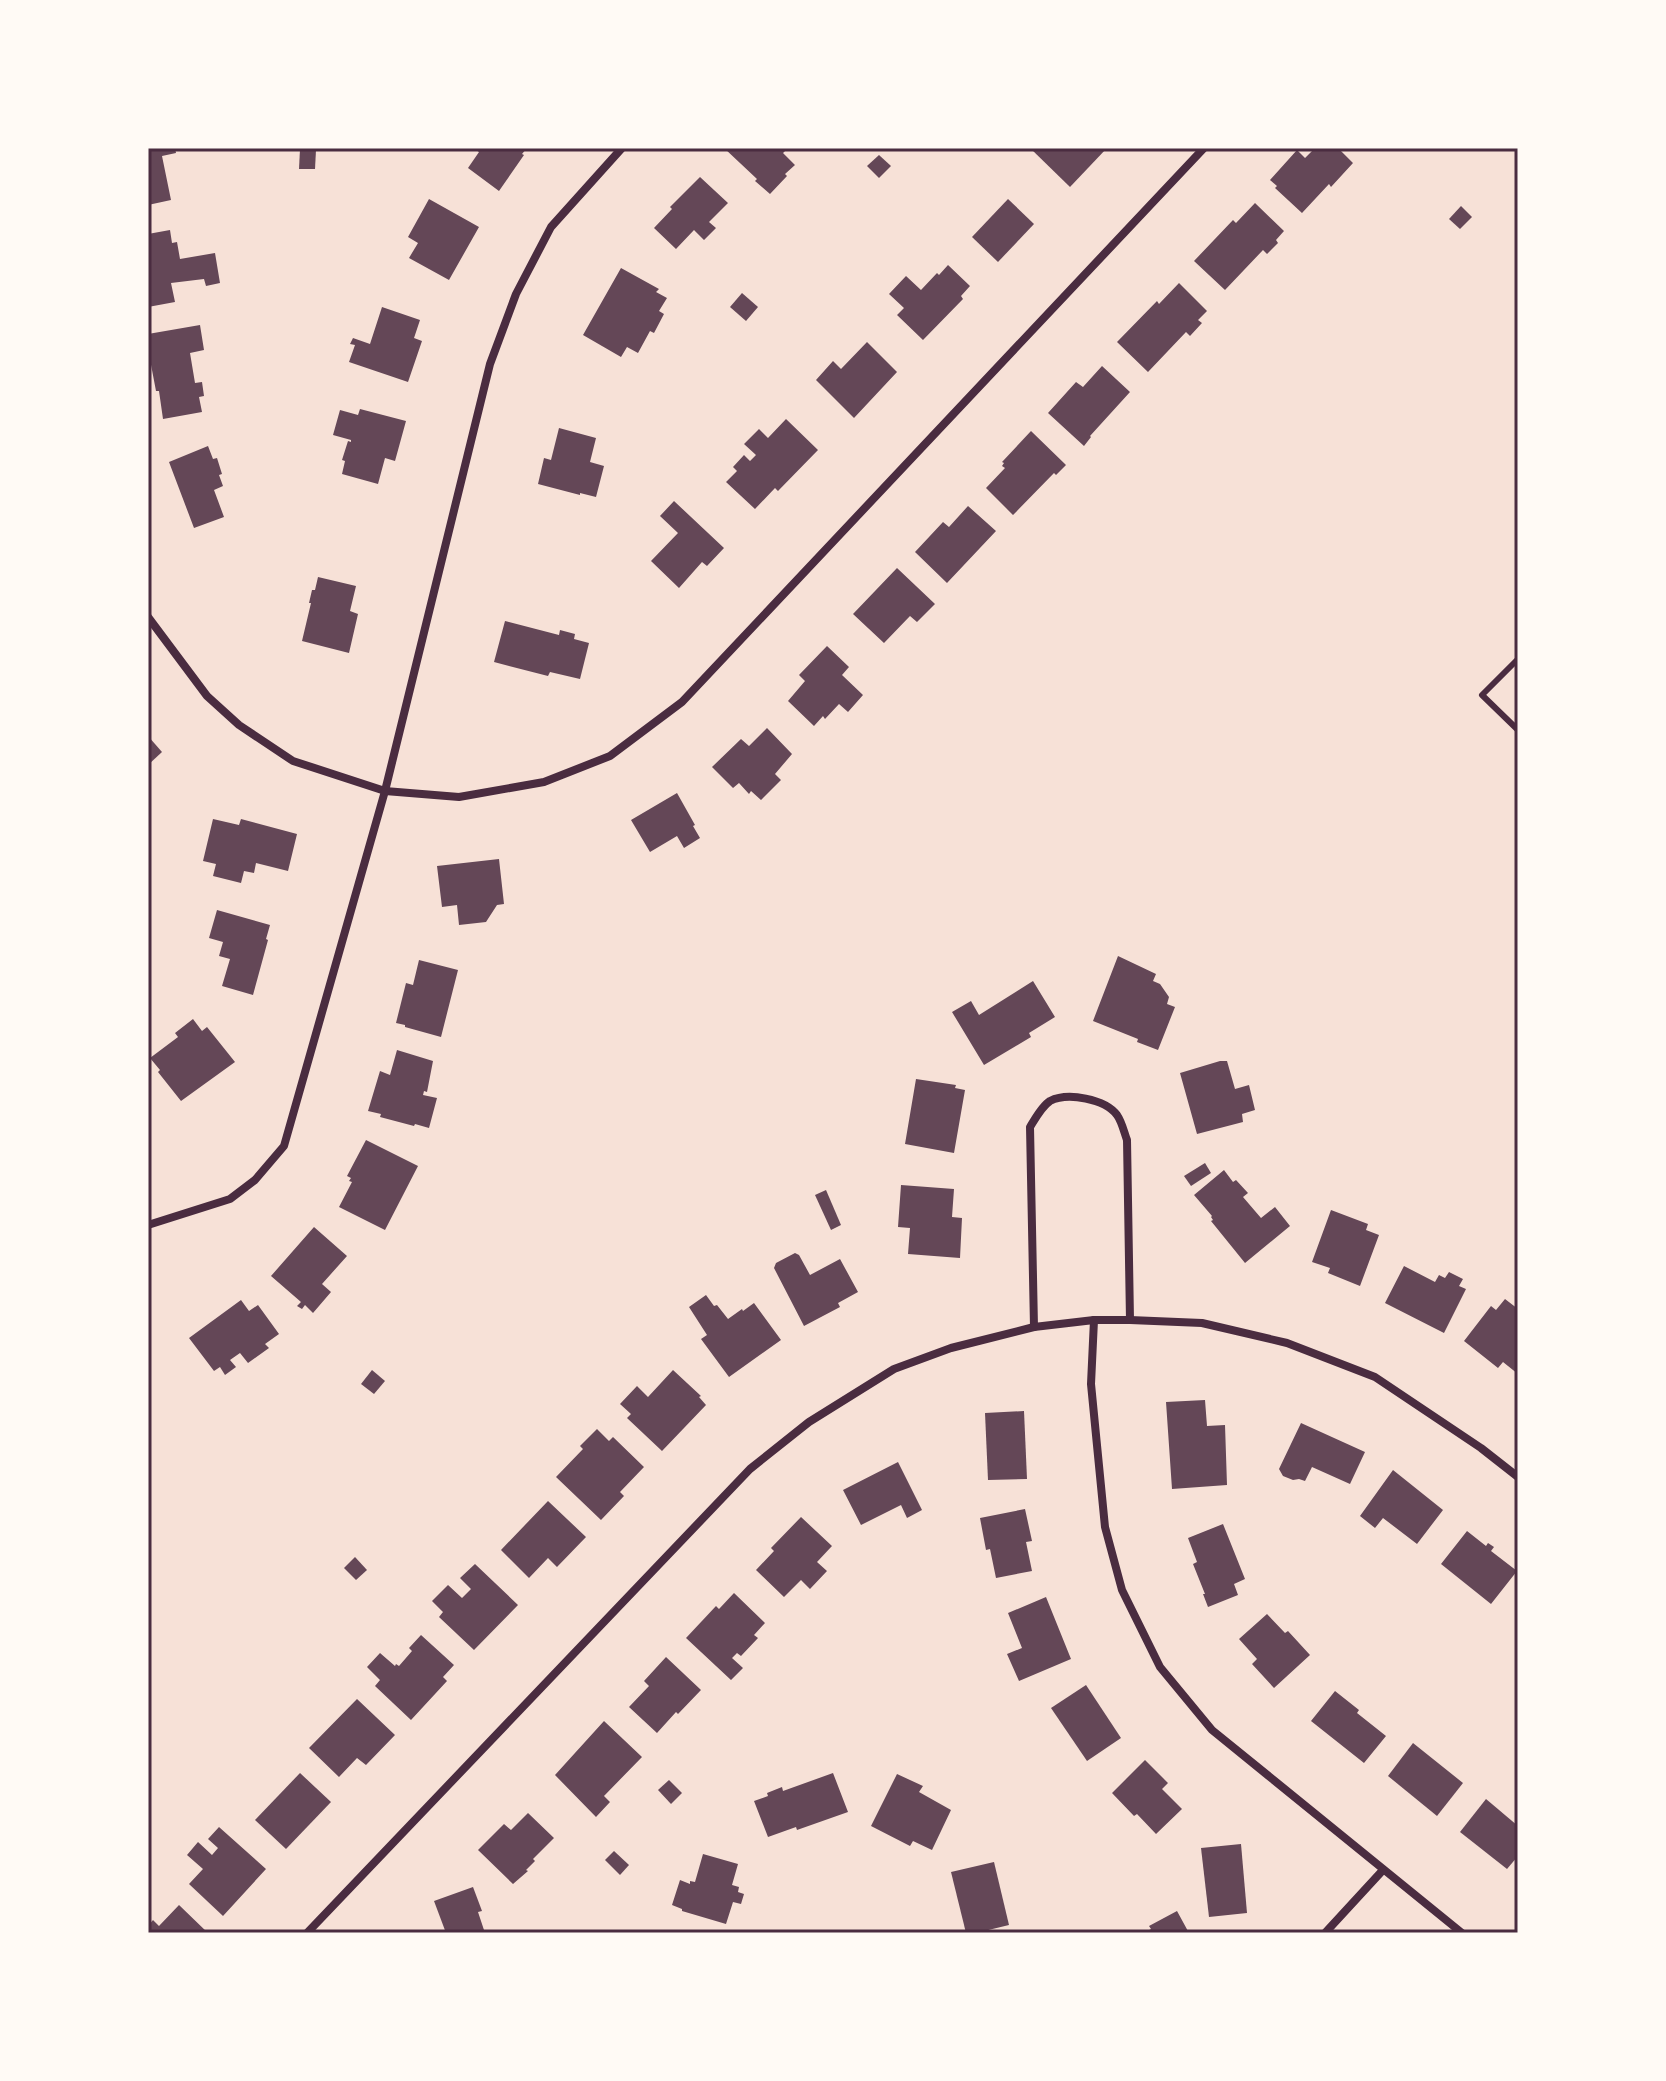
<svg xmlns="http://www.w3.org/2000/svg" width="1666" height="2081" font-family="Poppins,sans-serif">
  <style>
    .building { fill: #644757 }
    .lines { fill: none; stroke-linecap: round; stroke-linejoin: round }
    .service { stroke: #4a2c40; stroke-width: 6 }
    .minor { stroke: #4a2c40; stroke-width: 8 }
    .neatline { fill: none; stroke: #4a2c40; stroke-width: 3 }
  </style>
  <rect width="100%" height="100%" fill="#f7e1d7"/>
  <g class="building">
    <polygon points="148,148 175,148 176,153 162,156 171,200 148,205"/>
    <polygon points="473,148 527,148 522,154 524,155 499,191 468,168 479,152"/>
    <polygon points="724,148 788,148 783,153 795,165 785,174 787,176 770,194 755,181 757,179"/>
    <polygon points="1030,148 1107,148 1070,187"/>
    <polygon points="1315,148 1338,148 1353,163 1331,187 1329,184 1302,213 1275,188 1277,186 1270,180 1297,150 1305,158"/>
    <polygon points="300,149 316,150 315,169 299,169"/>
    <polygon points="879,155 891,166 879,178 867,166"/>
    <polygon points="700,177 728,203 709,222 716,228 704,240 694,230 676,249 654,228 672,209 670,207"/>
    <polygon points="429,199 479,227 449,280 409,258 418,243 408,237"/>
    <polygon points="1008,199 1034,224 998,262 972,237"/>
    <polygon points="1255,203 1284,231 1276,240 1278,243 1267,254 1263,250 1225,290 1194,261 1233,220 1236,223"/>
    <polygon points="1461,206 1472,217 1460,229 1449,219"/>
    <polygon points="170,230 172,243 177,242 180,259 215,253 220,283 206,286 204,279 171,283 175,302 148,307 148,234"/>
    <polygon points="948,265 970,286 961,296 963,299 923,340 897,315 904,308 889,294 906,276 921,290 937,273 939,275"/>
    <polygon points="621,268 659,289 656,292 667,298 659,311 664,314 654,333 650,331 638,353 627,347 621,357 583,335"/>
    <polygon points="1179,283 1207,311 1198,320 1202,323 1190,336 1186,332 1148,372 1117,342 1157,301 1159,304"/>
    <polygon points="742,293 758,307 746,321 730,307"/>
    <polygon points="382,307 420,320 414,338 422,341 408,382 349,362 355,345 350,344 353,338 370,344"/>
    <polygon points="200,325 204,350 190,353 195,383 202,382 204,396 199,397 202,412 163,419 159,391 156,391 148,349 148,334"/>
    <polygon points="867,342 897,372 854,418 816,380 833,361 841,369"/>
    <polygon points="1102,366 1130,392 1090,436 1091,437 1084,446 1048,413 1076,382 1083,387"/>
    <polygon points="360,409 406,421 395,461 385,458 378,484 342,474 345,461 342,460 348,441 351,442 351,440 333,435 340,410 358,415"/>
    <polygon points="786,419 818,450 778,491 775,488 755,509 726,482 737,471 733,467 744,455 750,461 756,455 744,444 759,429 768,438"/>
    <polygon points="559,428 596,438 590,462 604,466 596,497 580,493 580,495 538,484 544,458 551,460"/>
    <polygon points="1031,431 1066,465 1056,475 1054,473 1013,515 986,488 1005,468 1002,466 1004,463 1002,462"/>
    <polygon points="208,446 213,459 217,458 222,474 219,475 223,486 214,490 224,517 194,528 169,462"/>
    <polygon points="674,501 724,548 707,566 702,562 679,588 651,561 678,533 660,516"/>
    <polygon points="968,506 996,531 947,583 915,552 943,522 949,527"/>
    <polygon points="897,568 935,604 917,622 910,616 884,643 853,614"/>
    <polygon points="318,577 356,586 350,611 358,614 349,653 302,641 311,603 309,603 312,590 315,590"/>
    <polygon points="505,621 559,635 560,630 575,634 574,639 589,643 580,679 550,672 548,676 494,662"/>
    <polygon points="827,646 849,667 842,675 863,695 848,712 839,704 825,719 823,716 814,726 788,701 805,681 799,675"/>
    <polygon points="767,728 792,754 775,774 781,780 761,800 751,791 749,794 739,783 733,788 712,767 741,739 749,746"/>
    <polygon points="148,736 162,752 148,765"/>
    <polygon points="677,793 695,825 693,826 700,838 684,848 677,836 650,852 631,820"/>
    <polygon points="213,819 239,825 241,819 297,834 288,871 256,863 254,873 244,871 241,883 213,876 216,864 203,861"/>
    <polygon points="499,859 504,904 497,905 486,922 459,925 457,905 442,907 437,866"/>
    <polygon points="217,910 270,925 266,939 268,940 253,995 222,986 230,959 219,956 223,942 209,938"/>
    <polygon points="1118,956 1156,974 1153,981 1160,984 1169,997 1167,1004 1175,1007 1158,1050 1137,1042 1138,1039 1093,1021"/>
    <polygon points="419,960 458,970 441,1037 405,1027 405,1025 396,1023 406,983 413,985"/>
    <polygon points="1033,981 1055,1017 1029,1033 1031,1037 984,1065 952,1012 971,1001 979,1015"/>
    <polygon points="193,1019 202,1031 207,1027 235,1062 181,1101 158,1072 160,1070 150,1058 178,1037 175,1033"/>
    <polygon points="397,1050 433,1061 427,1092 424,1091 423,1095 437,1098 429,1128 415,1124 414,1126 380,1117 381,1114 368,1111 380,1071 390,1075"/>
    <polygon points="1220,1061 1227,1061 1235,1089 1249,1085 1255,1110 1242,1114 1243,1122 1197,1134 1180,1073"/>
    <polygon points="916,1079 956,1085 955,1088 965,1090 954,1153 905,1144"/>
    <polygon points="366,1140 418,1166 385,1230 339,1207 352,1182 349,1181 351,1178 347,1176"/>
    <polygon points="1205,1163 1211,1173 1191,1186 1184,1176"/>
    <polygon points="1224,1170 1233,1182 1236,1180 1248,1193 1243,1197 1261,1218 1275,1207 1290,1226 1245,1263 1211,1221 1213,1220 1211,1217 1212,1216 1194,1195"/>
    <polygon points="901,1185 954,1189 952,1217 962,1218 960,1258 908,1254 910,1228 898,1227"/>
    <polygon points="826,1190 841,1225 831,1230 815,1195"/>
    <polygon points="1331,1210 1368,1224 1366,1230 1379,1235 1360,1286 1328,1273 1330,1268 1312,1262"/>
    <polygon points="314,1227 347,1256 322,1284 331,1292 313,1313 305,1305 302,1309 297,1306 301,1302 271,1276"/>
    <polygon points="795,1253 799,1255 810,1275 840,1259 858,1292 838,1303 840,1307 804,1326 774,1268 776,1263"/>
    <polygon points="1404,1266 1435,1282 1439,1275 1445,1278 1449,1272 1463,1279 1459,1286 1466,1289 1444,1333 1385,1303"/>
    <polygon points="706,1295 714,1306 717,1305 728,1319 742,1309 743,1311 754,1303 781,1340 729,1377 701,1339 707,1335 689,1307"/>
    <polygon points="1505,1299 1518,1309 1518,1374 1503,1362 1498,1368 1464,1341 1491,1306 1496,1310"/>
    <polygon points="241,1300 249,1311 258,1305 279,1334 265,1344 269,1348 248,1363 240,1353 230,1360 236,1367 225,1375 220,1367 214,1371 189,1338"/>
    <polygon points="372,1370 385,1381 374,1394 361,1384"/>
    <polygon points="673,1370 701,1396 699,1397 706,1405 662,1451 627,1418 631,1414 620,1404 637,1386 648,1397"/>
    <polygon points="1205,1400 1207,1426 1225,1425 1227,1485 1172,1489 1166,1402"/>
    <polygon points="1024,1411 1027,1479 988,1480 985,1413"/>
    <polygon points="1301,1423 1365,1452 1350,1484 1312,1467 1305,1481 1299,1479 1293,1480 1283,1476 1279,1469"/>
    <polygon points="597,1429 609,1441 613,1437 644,1467 620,1492 624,1496 601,1520 556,1477 583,1449 580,1446"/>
    <polygon points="898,1462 922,1510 907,1518 901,1505 861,1525 843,1490"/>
    <polygon points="1393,1470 1443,1510 1417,1544 1383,1518 1375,1528 1360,1516"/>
    <polygon points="548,1501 586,1537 557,1567 548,1558 529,1578 501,1550"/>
    <polygon points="1025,1509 1032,1541 1026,1542 1032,1571 996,1578 990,1549 986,1550 980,1518"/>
    <polygon points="801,1517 832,1546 817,1562 827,1571 810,1589 801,1580 784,1597 756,1570 774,1551 771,1548"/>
    <polygon points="1223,1524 1245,1579 1234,1584 1238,1595 1208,1607 1203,1594 1205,1594 1193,1564 1197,1562 1188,1538"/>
    <polygon points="1467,1531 1486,1546 1488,1543 1494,1547 1491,1551 1517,1571 1491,1604 1441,1564"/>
    <polygon points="355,1557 367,1570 356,1580 344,1568"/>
    <polygon points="475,1564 518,1605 474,1650 439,1617 443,1612 432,1601 448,1585 462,1598 471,1589 460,1578"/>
    <polygon points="734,1593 765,1623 754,1635 758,1638 741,1656 737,1653 732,1658 743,1668 731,1680 686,1638 716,1606 719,1609"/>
    <polygon points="1046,1597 1071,1659 1019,1681 1007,1654 1022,1648 1008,1613"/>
    <polygon points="1267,1614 1285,1633 1288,1631 1310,1655 1274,1688 1252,1664 1257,1659 1239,1639"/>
    <polygon points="421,1635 454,1665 443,1677 447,1681 411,1720 375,1686 380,1680 367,1667 380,1653 395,1666 396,1664 399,1666 412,1651 409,1648"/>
    <polygon points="666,1657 701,1690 678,1714 676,1712 657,1733 629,1707 649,1686 644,1681"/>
    <polygon points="1086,1685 1121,1738 1087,1761 1051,1708"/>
    <polygon points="1335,1691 1359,1710 1357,1713 1386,1736 1364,1763 1311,1721"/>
    <polygon points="357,1699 395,1735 366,1765 357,1758 339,1777 309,1748"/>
    <polygon points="604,1721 642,1757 604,1796 610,1802 596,1817 555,1775"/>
    <polygon points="1413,1743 1463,1783 1437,1816 1388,1776"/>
    <polygon points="1145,1760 1168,1783 1162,1789 1182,1809 1156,1834 1137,1814 1134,1816 1112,1793"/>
    <polygon points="300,1773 331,1802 286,1849 255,1820"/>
    <polygon points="833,1773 848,1812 797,1830 796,1827 768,1837 754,1801 768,1796 767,1793 782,1787 783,1791"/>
    <polygon points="897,1774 923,1786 919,1792 951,1810 932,1850 913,1841 910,1846 871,1826"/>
    <polygon points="669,1780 682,1793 671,1804 658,1790"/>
    <polygon points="1486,1799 1518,1826 1518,1856 1507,1869 1460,1832"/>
    <polygon points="528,1813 554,1838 533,1859 535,1861 526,1870 528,1871 513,1884 478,1850 504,1824 511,1830"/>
    <polygon points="219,1827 266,1869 223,1916 189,1884 203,1869 187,1855 198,1842 212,1855 218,1848 208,1839"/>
    <polygon points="1241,1844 1247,1913 1209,1917 1201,1848"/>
    <polygon points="614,1851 629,1865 620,1875 605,1860"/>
    <polygon points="703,1854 738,1864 732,1885 739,1887 738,1892 744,1894 741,1904 733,1902 726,1924 682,1911 682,1909 672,1905 680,1880 690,1884 690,1881 695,1882"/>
    <polygon points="994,1862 1009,1925 976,1933 966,1933 951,1872"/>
    <polygon points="473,1887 482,1911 478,1912 485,1933 446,1933 434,1901"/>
    <polygon points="179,1905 208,1933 148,1933 148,1926 153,1920 159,1926"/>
    <polygon points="1177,1911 1189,1933 1144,1933 1151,1929 1149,1926"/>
  </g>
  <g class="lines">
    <polyline class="service" points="1518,659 1482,695 1518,730"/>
    <g class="minor">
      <polyline points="148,617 207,696 239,725 293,761 385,791 459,797 544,782 610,756 682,702 1204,148"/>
      <polyline points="148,1225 230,1199 255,1180 284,1146 385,791 490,364 516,294 551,227 622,148"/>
      <polyline points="1094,1320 1091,1384 1105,1527 1122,1590 1160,1667 1212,1730 1462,1933"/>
      <path d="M1034,1327L1030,1127C1035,1119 1042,1106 1050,1101C1068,1092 1105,1099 1117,1115C1122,1122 1124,1132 1127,1140L1130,1320"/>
      <polyline points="307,1933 750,1469 809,1422 894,1369 951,1348 1034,1327 1094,1320 1130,1320 1202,1323 1287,1343 1375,1377 1481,1448 1518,1477"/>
      <polyline points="1325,1933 1383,1870"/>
    </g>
  </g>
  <rect width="1666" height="2081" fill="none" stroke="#fffaf5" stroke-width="300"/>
  <rect x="150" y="150" width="1366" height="1781" class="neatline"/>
</svg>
